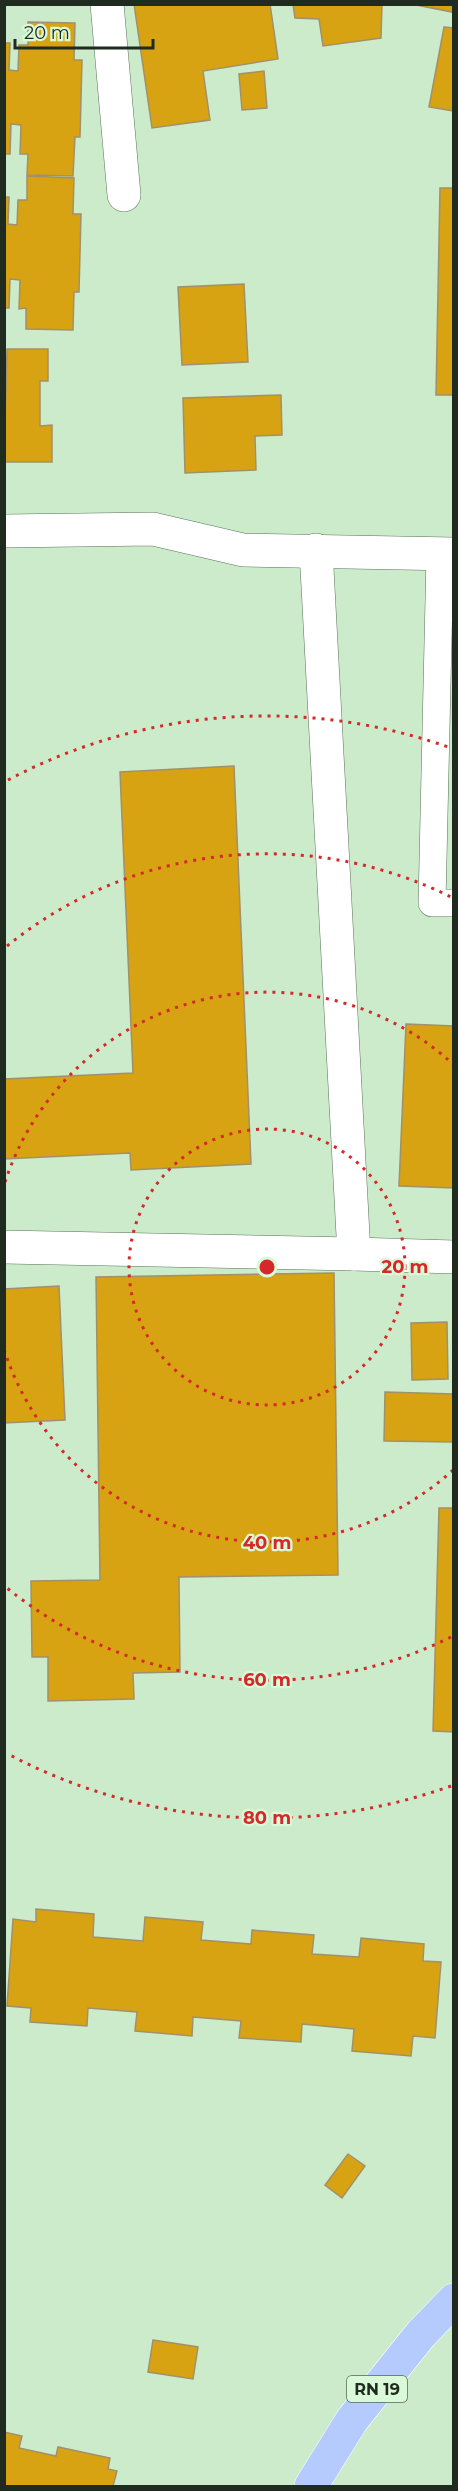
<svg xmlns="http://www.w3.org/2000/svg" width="458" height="2491" font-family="Montserrat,sans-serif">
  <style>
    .building { fill: #d7a312; stroke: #a1906c; stroke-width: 1.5 }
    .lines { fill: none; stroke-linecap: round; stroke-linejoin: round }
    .service-casing { stroke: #587458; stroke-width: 28 }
    .minor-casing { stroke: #587458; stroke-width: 34 }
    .primary-casing { stroke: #fff; stroke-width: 34 }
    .service { stroke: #fff; stroke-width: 27 }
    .minor { stroke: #fff; stroke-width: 33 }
    .primary { stroke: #b5cbfe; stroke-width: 33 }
    .ring { fill: none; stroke: #d62828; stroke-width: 3; stroke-dasharray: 3 6 }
    .labels { text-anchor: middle; stroke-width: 4.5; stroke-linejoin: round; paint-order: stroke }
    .shield { fill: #d9f9d8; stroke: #576956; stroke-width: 1.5 }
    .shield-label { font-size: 16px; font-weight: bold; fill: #1f2b1f }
    .centre { fill: #d62828; stroke: #d9f9d8; stroke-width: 3 }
    .ring-label { font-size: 18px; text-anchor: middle; font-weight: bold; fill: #d62828; stroke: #d9f9d8; stroke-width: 4.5; stroke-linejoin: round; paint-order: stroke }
  </style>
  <rect width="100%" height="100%" fill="#ccebcb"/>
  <g class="building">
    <polygon points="134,4 270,4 278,59 203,71 210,120 152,128"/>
    <polygon points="293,4 382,4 381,38 323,46 319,19 295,18"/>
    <polygon points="411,4 453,4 452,12"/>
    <polygon points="28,22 75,23 74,60 82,60 80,137 75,137 73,176 27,175 28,154 20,154 21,125 11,124 10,154 4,154 4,43 10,43 9,70 18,71 19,45 28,45"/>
    <polygon points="444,27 454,28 454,111 429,107"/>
    <polygon points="264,71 267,108 242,110 239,74"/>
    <polygon points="27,176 74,178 73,214 81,214 79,292 74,292 73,330 26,329 26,308 19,309 20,280 10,279 9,308 4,308 4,197 9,197 8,224 17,225 18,200 27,200"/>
    <polygon points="440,188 454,188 454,395 436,395"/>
    <polygon points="244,284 248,362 182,365 178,287"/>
    <polygon points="7,349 48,349 48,381 40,381 40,426 52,425 52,462 4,462"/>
    <polygon points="281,395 282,435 255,436 256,470 185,473 183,398"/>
    <polygon points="234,766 251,1164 131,1170 130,1153 4,1159 4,1079 133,1073 120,772"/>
    <polygon points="406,1024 454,1026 454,1188 399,1186"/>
    <polygon points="334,1273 338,1575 179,1577 180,1672 133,1673 134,1699 48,1701 48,1657 32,1657 31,1581 100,1580 96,1277"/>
    <polygon points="59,1286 65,1420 4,1423 4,1289"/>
    <polygon points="447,1322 448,1379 412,1380 411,1323"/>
    <polygon points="385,1392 454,1394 454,1442 384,1441"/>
    <polygon points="439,1508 454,1508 454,1732 433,1731"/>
    <polygon points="36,1909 94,1914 93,1937 143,1941 145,1917 203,1922 201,1940 251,1944 252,1930 314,1935 312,1954 359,1957 361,1938 424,1944 423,1961 441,1962 435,2038 413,2036 411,2056 352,2051 354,2029 302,2024 301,2042 239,2038 241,2021 193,2017 192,2036 135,2031 137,2012 88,2008 87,2026 30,2022 31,2008 7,2006 13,1919 36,1922"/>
    <polygon points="348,2154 365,2166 342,2198 325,2185"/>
    <polygon points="153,2340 198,2347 193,2379 148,2372"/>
    <polygon points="4,2432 22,2436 19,2448 56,2456 58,2447 110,2458 108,2469 117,2471 113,2486 4,2486"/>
  </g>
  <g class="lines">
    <defs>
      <polyline id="service" points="440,555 432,903 454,903"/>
      <g id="minor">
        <polyline points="107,4 124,195"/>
        <polyline points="4,531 153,529 243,550 454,554"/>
        <polyline points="4,1247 354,1254 316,550"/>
        <polyline points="354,1254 454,1257"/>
      </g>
      <polyline id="primary" points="311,2486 352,2420 421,2334 454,2300"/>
    </defs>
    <use href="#service" class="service-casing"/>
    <use href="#minor" class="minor-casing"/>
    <use href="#primary" class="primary-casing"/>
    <use href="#service" class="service"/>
    <use href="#minor" class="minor"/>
    <use href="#primary" class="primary"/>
  </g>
  <g class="ring">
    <circle cx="267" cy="1267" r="138"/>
    <path d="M453 1470A276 276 0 0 1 5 1352M5 1182A276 276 0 0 1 453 1064"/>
    <path d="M451 1637A413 413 0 0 1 7 1588M7 946A413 413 0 0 1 451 897"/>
    <path d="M451 1786A551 551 0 0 1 8 1754M8 780A551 551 0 0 1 451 748"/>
  </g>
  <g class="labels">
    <rect class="shield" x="347" y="2376" width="60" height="26" rx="4.5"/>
    <g class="shield-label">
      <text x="377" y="2395">RN 19</text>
    </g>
  </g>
  <circle cx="267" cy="1267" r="9" class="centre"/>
  <g class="ring-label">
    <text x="405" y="1273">20 m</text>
    <text x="267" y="1549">40 m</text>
    <text x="267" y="1686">60 m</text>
    <text x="267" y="1824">80 m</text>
  </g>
  <rect width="458" height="2491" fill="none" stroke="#1f2b1f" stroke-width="12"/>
  <path d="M15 39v9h138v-9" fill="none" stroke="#1f2b1f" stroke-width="3"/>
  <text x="24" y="39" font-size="18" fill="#1f2b1f" stroke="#d9f9d8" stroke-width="4.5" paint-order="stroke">20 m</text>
</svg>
